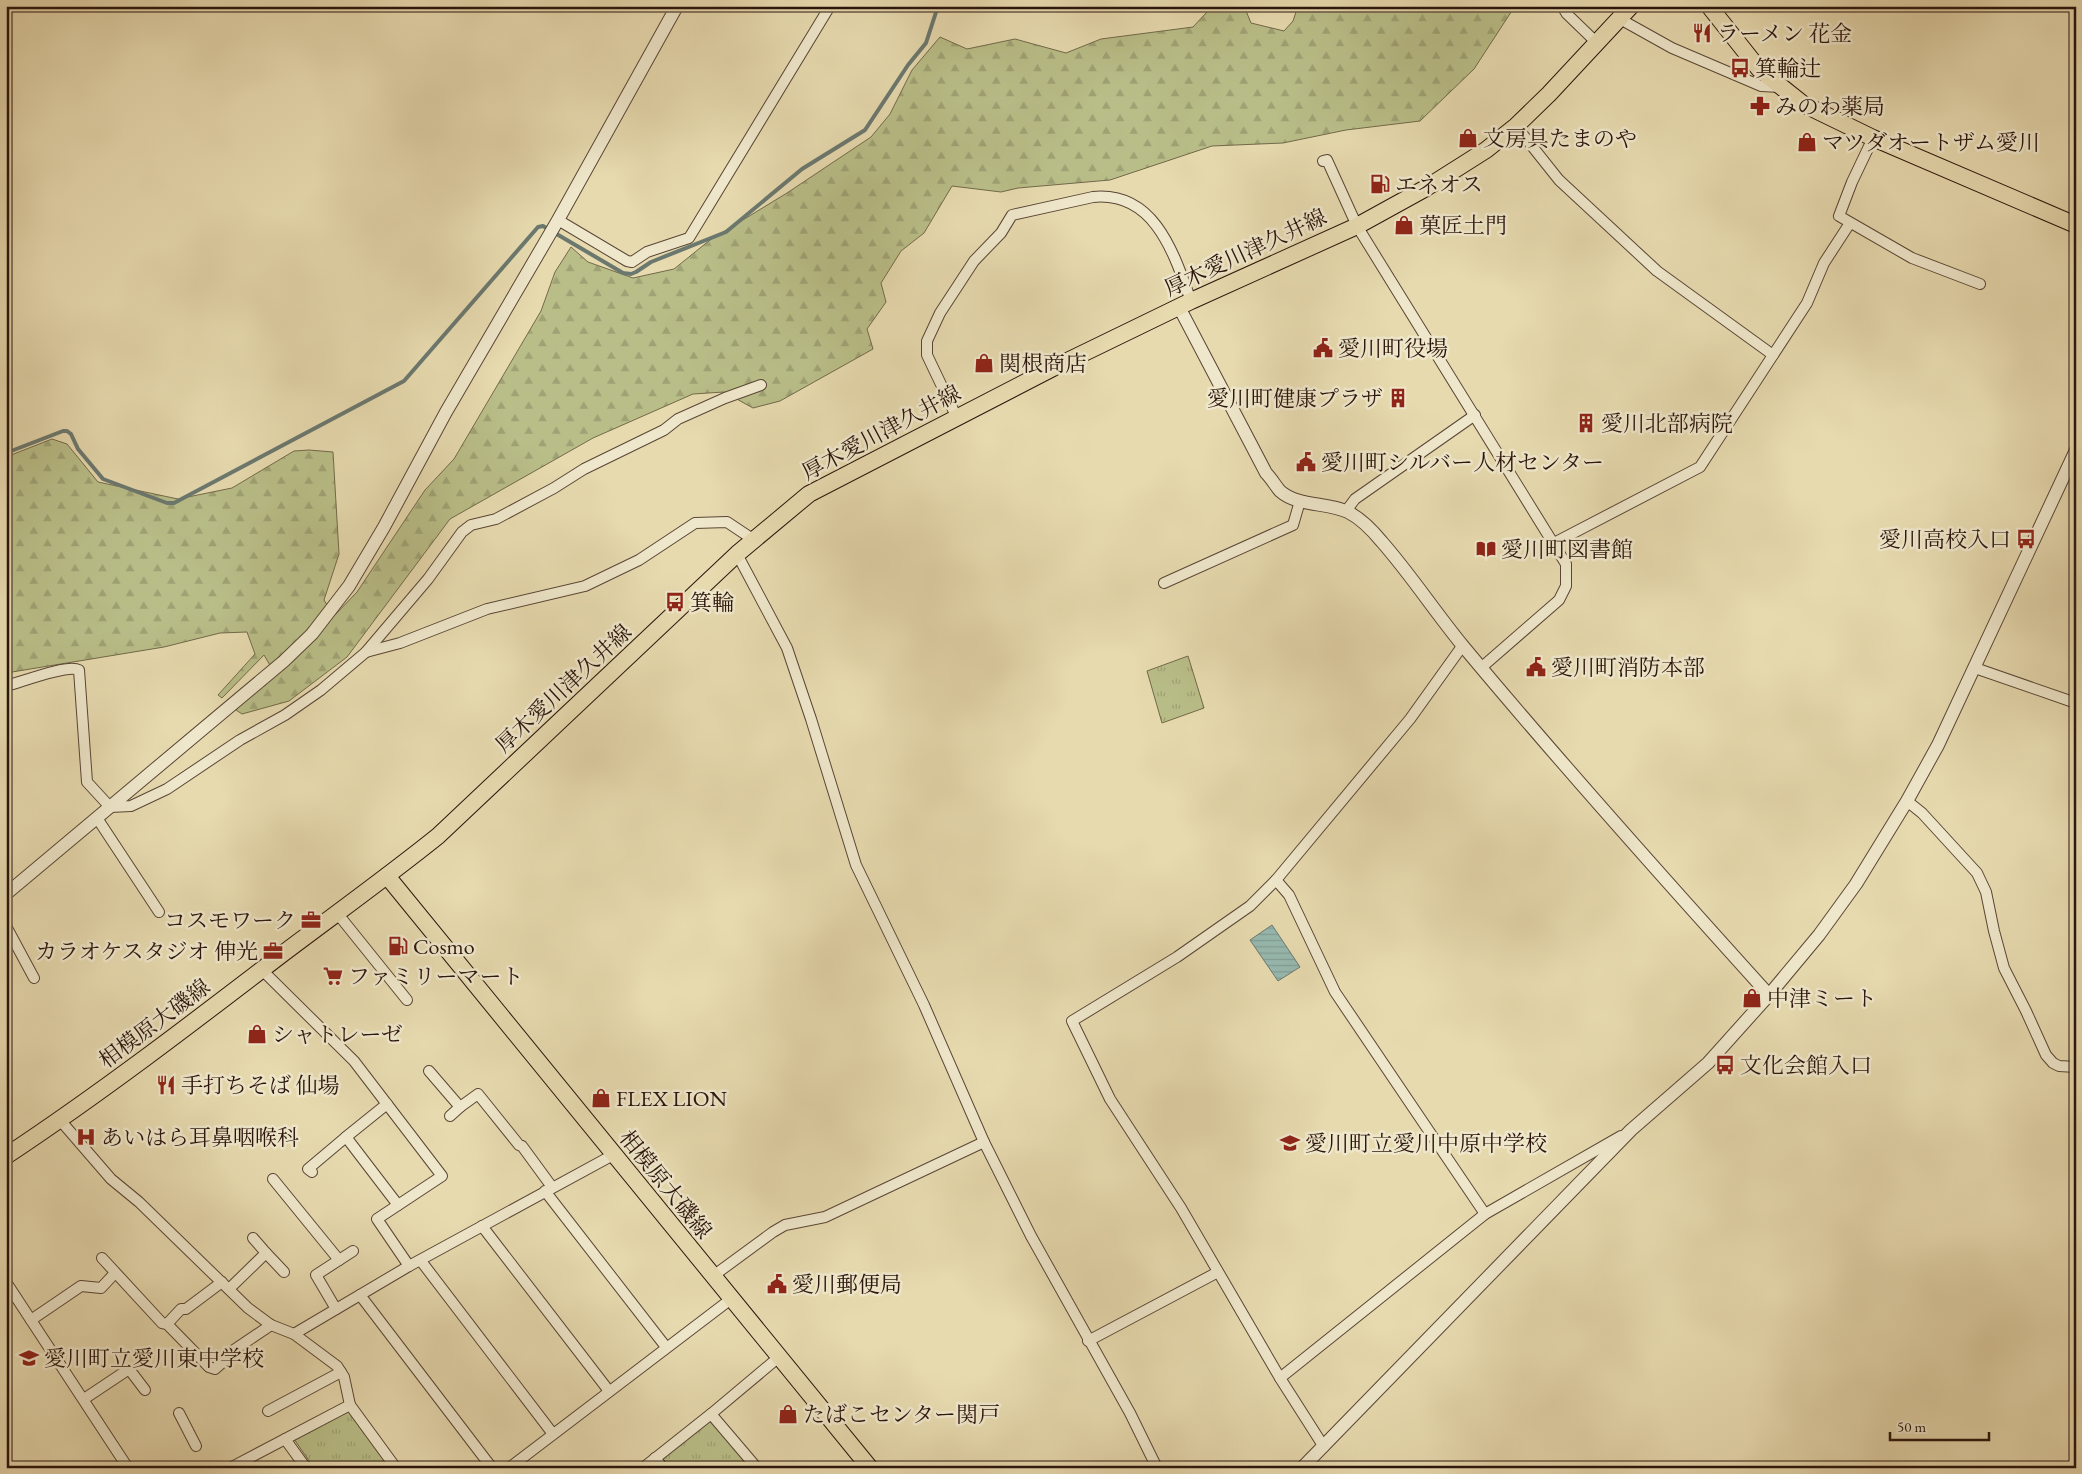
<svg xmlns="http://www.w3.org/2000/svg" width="2082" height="1474" font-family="'EB Garamond','Noto Serif JP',serif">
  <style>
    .forest { fill: url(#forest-firs); stroke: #72694a }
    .park { fill: url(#park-tufts); stroke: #72694a }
    .water { fill: url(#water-rules); stroke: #6b786f }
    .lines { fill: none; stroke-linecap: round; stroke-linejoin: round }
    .stream { stroke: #6b786f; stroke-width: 4 }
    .minor-casing { stroke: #594635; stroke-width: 12 }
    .tertiary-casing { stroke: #594635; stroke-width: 14 }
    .primary-casing { stroke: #2a140c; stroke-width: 18 }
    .minor { stroke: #efe7cb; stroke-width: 10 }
    .tertiary { stroke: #efe7cb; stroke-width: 12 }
    .primary { stroke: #e7daaf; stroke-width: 16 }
    .labels { text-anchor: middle; stroke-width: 5; stroke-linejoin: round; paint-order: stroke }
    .poi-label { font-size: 22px; fill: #2a140c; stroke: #efe7cb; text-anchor: start }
    .street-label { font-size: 22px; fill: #2a140c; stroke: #efe7cb }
  </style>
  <defs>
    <pattern id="forest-firs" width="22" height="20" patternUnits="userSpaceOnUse" patternTransform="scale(1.25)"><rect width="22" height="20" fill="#b9be88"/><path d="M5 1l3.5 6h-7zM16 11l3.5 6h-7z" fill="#9fa274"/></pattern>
    <pattern id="park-tufts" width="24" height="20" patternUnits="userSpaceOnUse" patternTransform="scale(1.25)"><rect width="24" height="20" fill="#b9be88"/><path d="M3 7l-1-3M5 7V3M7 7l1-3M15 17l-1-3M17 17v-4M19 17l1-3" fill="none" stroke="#9fa274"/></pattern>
    <pattern id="water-rules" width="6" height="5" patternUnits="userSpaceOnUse" patternTransform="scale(1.25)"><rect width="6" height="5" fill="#97bab1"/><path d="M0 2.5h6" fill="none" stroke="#829f97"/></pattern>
  </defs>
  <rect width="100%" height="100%" fill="#e7daaf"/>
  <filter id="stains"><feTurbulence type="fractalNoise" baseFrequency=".004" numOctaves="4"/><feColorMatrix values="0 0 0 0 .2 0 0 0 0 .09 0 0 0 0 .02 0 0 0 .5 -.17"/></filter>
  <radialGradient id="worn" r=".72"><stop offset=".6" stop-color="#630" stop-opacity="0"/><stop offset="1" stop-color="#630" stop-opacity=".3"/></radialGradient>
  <polygon class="forest" points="1203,6 1244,6 1251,23 1284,31 1293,21 1298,6 1515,6 1474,69 1420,121 1346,130 1283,143 1212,146 1110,180 1018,188 1001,192 952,186 924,233 901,251 881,283 886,302 867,329 873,349 780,401 753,408 724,392 693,394 593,438 450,519 347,657 289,701 242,714 236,710 274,672 264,655 222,698 218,695 255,654 247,632 220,633 164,647 6,673 6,457 52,439 67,444 98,482 178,499 232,488 294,451 309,450 333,452 339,554 324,600 334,616 357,592 425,490 454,459 541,311 555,272 571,247 588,262 633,278 674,269 710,240 787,193 871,137 890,114 912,70 940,37 967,49 1015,39 1066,53 1101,39 1193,27 1207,12"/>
  <g class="park">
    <polygon points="1188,656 1204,708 1162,723 1147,671"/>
    <polygon points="349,1410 390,1468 314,1468 294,1439"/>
    <polygon points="710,1421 752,1468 670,1468 663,1459"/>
  </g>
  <polygon class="water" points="1272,925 1300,967 1278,981 1250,940"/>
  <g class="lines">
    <polyline class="stream" points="6,453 63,431 67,431 71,434 78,449 103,479 167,503 174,503 404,381 538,227 543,226 623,273 631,274 636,272 651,262 726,232 802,169 865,130 908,65 926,43 938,6"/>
    <defs>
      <g id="minor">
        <polyline points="1562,6 1567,14 1597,43"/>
        <polyline points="1620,19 1672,48 1761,86 1781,87"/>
        <polyline points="1516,126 1559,180 1657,271 1773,355"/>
        <polyline points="1873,138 1852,182 1839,216 1912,258 1980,284"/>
        <polyline points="1323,161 1327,160 1357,226 1566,564 1566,586 1559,600 1482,667"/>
        <polyline points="558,220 627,261 632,262 647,252 689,238 830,6"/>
        <path d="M957,418L927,355V341L940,313L974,261L1001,233L1012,215L1093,197C1155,191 1174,254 1191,301"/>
        <polyline points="1346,511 1355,499 1475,415"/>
        <polyline points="1554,543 1700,467 1807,303 1824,263 1850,223"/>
        <polyline points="737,554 787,648 811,719 856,865 924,1005 984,1142"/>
        <polyline points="1164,583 1293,525 1300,501"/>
        <polyline points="366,652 428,579 462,532 471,525 496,519 554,488 584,469 664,430 678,419 725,398 761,385"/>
        <polyline points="1975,668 2076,703"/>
        <path d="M6,686C22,682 67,664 79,670L87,782L110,807L131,806L167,789L240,740L285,715L321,690L366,652L400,643L487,609L585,586L639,560L695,523L727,522L754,540"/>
        <polyline points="1907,801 1922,813 1977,873 1986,892 1994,931 2004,968 2026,1011 2046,1055 2053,1063 2059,1066 2076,1067"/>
        <polyline points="97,818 159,912"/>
        <polyline points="1276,880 1289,895 1335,992 1485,1214 1621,1136"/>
        <polyline points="337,913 407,1000"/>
        <polyline points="6,926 34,978"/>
        <polyline points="262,970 354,1061 442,1176 377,1219 409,1266"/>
        <polyline points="429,1071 460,1107 478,1094 519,1145 522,1146 552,1187"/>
        <polyline points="387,1104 346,1137 398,1205"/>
        <polyline points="450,1116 460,1107"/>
        <polyline points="60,1120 111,1179 139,1202 248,1308 271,1325 294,1334"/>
        <polyline points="312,1172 308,1169 346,1137"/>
        <polyline points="273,1179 339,1260"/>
        <polyline points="545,1191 666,1347"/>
        <polyline points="482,1226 609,1391"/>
        <polyline points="253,1238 266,1253"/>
        <polyline points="102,1258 162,1323 167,1324 209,1367 215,1369 223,1362 225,1356 271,1325"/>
        <polyline points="421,1261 553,1434"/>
        <polyline points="713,1276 773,1232 785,1225 825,1217 984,1142 1031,1236 1130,1413 1157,1468"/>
        <polyline points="6,1282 128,1468"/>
        <polyline points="229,1289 266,1253 284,1272"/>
        <polyline points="360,1295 492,1468"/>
        <polyline points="336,1309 316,1275 353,1251"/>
        <polyline points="31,1320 81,1286 101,1288 115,1273"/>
        <polyline points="167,1324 181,1309 186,1309 222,1282"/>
        <polyline points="1088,1341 1218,1272"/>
        <polyline points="1280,1378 1485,1214"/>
        <polyline points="84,1399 129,1369 145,1390"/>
        <polyline points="350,1405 344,1377 337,1366 294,1334 409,1266 613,1155"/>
        <polyline points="268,1411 341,1372"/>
        <polyline points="179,1413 196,1446"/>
        <polyline points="711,1414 779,1357"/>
        <polyline points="285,1439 306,1468"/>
        <polyline points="1324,1447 1280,1378 1181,1208 1110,1099 1072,1021 1177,957 1250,906 1276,880 1410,719 1463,645"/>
        <polyline points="655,1458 663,1468"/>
        <polyline points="230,1468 350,1405 396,1468"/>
        <polyline points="509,1468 731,1299"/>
        <polyline points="643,1468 711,1414 757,1468"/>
      </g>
      <g id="tertiary">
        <path d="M1179,307L1266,473C1271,478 1275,485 1280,491C1298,507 1327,502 1348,512C1360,518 1373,531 1382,542C1411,575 1435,612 1463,646C1562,765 1665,880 1769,995"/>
        <polyline points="6,894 284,661 312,634 349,586 384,527 446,412 558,220 677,6"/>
        <polyline points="1302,1468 1631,1130 1708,1063 1769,995 1819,935 1856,884 1907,801 1938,745 2076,450"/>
      </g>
      <g id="primary">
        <polyline points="1709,6 1759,69 1803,104 1873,138 2076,225"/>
        <polyline points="387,876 870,1468"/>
        <path d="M6,1156C101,1093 191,1024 281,955C334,915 387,877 438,836L737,554L809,494L1053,368L1191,301L1357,226L1426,188L1486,150L1516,126L1549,94L1631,6"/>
      </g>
    </defs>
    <use href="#minor" class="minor-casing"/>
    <use href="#tertiary" class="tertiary-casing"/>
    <use href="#primary" class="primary-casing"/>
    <use href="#minor" class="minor"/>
    <use href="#tertiary" class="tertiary"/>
    <use href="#primary" class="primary"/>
  </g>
  <defs>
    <symbol id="restaurant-bare" viewBox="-9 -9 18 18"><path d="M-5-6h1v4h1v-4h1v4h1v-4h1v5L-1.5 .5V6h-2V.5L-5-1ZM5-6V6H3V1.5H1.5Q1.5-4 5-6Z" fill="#8f2418" stroke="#efe7cb" stroke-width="2.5" paint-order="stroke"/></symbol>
    <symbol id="bus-bare" viewBox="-9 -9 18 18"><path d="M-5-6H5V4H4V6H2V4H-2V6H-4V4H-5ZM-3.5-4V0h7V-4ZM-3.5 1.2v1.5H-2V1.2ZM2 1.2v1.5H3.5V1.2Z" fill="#8f2418" stroke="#efe7cb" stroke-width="2.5" paint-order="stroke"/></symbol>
    <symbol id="pharmacy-bare" viewBox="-9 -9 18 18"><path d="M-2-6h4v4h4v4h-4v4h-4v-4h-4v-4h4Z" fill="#8f2418" stroke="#efe7cb" stroke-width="2.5" paint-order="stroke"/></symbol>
    <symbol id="shop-bare" viewBox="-9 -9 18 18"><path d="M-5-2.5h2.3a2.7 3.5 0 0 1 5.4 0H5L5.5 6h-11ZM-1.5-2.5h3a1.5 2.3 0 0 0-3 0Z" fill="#8f2418" stroke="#efe7cb" stroke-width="2.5" paint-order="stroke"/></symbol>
    <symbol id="fuel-bare" viewBox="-9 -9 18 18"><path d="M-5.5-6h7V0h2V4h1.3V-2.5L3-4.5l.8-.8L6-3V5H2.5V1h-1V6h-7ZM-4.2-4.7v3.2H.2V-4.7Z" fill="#8f2418" stroke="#efe7cb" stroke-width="2.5" paint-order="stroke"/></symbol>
    <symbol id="civic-bare" viewBox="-9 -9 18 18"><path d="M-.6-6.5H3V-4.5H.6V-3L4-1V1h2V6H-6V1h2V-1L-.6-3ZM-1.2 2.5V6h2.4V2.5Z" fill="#8f2418" stroke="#efe7cb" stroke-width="2.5" paint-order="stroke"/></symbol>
    <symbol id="building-bare" viewBox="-9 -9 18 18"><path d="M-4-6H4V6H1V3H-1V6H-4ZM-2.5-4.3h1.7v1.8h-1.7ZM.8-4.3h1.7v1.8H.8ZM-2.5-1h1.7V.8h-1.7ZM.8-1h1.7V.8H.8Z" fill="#8f2418" stroke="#efe7cb" stroke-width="2.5" paint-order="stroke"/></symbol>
    <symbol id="library-bare" viewBox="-9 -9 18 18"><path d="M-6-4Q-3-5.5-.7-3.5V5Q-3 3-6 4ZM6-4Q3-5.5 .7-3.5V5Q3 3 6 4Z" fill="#8f2418" stroke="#efe7cb" stroke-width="2.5" paint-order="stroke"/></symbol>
    <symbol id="office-bare" viewBox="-9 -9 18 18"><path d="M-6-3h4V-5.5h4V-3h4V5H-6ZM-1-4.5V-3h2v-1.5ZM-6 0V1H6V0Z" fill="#8f2418" stroke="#efe7cb" stroke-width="2.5" paint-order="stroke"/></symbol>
    <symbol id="supermarket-bare" viewBox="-9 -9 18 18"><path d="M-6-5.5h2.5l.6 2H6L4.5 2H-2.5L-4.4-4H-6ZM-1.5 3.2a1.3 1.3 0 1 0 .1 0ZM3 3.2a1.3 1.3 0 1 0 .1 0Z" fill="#8f2418" stroke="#efe7cb" stroke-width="2.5" paint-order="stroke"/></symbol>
    <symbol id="hospital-bare" viewBox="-9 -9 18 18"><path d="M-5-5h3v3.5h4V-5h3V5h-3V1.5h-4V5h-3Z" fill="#8f2418" stroke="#efe7cb" stroke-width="2.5" paint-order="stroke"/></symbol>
    <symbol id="school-bare" viewBox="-9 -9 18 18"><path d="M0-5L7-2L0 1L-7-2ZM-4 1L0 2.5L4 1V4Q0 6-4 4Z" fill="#8f2418" stroke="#efe7cb" stroke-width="2.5" paint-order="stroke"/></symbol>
  </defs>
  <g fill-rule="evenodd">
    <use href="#restaurant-bare" x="1688" y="19" width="28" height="28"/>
    <use href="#bus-bare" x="1726" y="54" width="28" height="28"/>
    <use href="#pharmacy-bare" x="1746" y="92" width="28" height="28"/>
    <use href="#shop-bare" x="1454" y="124" width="28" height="28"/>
    <use href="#shop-bare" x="1793" y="128" width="28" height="28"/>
    <use href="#fuel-bare" x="1366" y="170" width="28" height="28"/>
    <use href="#shop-bare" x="1390" y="211" width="28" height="28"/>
    <use href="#civic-bare" x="1309" y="334" width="28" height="28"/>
    <use href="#shop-bare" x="970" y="349" width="28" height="28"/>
    <use href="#building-bare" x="1384" y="384" width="28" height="28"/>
    <use href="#building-bare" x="1572" y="409" width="28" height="28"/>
    <use href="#civic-bare" x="1292" y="448" width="28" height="28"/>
    <use href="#bus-bare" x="2012" y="525" width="28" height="28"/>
    <use href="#library-bare" x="1472" y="535" width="28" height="28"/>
    <use href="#bus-bare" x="661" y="588" width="28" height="28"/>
    <use href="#civic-bare" x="1522" y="653" width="28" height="28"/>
    <use href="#office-bare" x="297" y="906" width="28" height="28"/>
    <use href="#fuel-bare" x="384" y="932" width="28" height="28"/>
    <use href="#office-bare" x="259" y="937" width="28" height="28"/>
    <use href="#supermarket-bare" x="319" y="962" width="28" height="28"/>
    <use href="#shop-bare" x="1738" y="984" width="28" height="28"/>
    <use href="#shop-bare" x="243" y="1020" width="28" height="28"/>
    <use href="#bus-bare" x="1711" y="1051" width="28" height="28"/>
    <use href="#restaurant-bare" x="152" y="1071" width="28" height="28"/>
    <use href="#shop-bare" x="587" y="1084" width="28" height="28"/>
    <use href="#hospital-bare" x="72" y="1123" width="28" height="28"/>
    <use href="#school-bare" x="1276" y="1129" width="28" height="28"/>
    <use href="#civic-bare" x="763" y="1270" width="28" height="28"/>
    <use href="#school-bare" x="15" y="1344" width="28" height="28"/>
    <use href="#shop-bare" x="774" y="1400" width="28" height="28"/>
  </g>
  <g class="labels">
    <g class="poi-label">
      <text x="1717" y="41">ラーメン 花金</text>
      <text x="1755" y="76">箕輪辻</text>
      <text x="1775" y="114">みのわ薬局</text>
      <text x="1483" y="146">文房具たまのや</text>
      <text x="1822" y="150">マツダオートザム愛川</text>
      <text x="1395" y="192">エネオス</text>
      <text x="1419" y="233">菓匠土門</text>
      <text x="1338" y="356">愛川町役場</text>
      <text x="999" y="371">関根商店</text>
      <text x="1383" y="406" text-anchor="end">愛川町健康プラザ</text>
      <text x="1601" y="431">愛川北部病院</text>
      <text x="1321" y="470">愛川町シルバー人材センター</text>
      <text x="2011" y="547" text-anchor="end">愛川高校入口</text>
      <text x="1501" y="557">愛川町図書館</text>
      <text x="690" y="610">箕輪</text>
      <text x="1551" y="675">愛川町消防本部</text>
      <text x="296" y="928" text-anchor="end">コスモワーク</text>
      <text x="413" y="954">Cosmo</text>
      <text x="258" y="959" text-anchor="end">カラオケスタジオ 伸光</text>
      <text x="348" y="984">ファミリーマート</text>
      <text x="1767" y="1006">中津ミート</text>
      <text x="272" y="1042">シャトレーゼ</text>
      <text x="1740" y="1073">文化会館入口</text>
      <text x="181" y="1093">手打ちそば 仙場</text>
      <text x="616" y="1106">FLEX LION</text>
      <text x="101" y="1145">あいはら耳鼻咽喉科</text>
      <text x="1305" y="1151">愛川町立愛川中原中学校</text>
      <text x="792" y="1292">愛川郵便局</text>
      <text x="44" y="1366">愛川町立愛川東中学校</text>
      <text x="803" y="1422">たばこセンター関戸</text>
    </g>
    <g class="street-label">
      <text transform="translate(1245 252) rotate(-25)" y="8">厚木愛川津久井線</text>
      <text transform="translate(881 432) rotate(-28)" y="8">厚木愛川津久井線</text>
      <text transform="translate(563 688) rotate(-43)" y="8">厚木愛川津久井線</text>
      <text transform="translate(154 1023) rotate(-37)" y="8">相模原大磯線</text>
      <text transform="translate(666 1184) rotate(51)" y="8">相模原大磯線</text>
    </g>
  </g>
  <rect width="2082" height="1474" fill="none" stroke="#e7daaf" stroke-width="25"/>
  <rect x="8" y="8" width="2067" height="1459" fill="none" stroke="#2a140c" stroke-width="2.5"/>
  <rect x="12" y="12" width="2057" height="1449" fill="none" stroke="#2a140c"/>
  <path d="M1890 1432v8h99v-8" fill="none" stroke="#2a140c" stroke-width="2.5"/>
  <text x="1897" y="1432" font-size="15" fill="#2a140c" stroke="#efe7cb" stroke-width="4" paint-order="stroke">50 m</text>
  <rect width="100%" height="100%" filter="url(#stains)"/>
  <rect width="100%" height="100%" fill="url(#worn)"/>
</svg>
